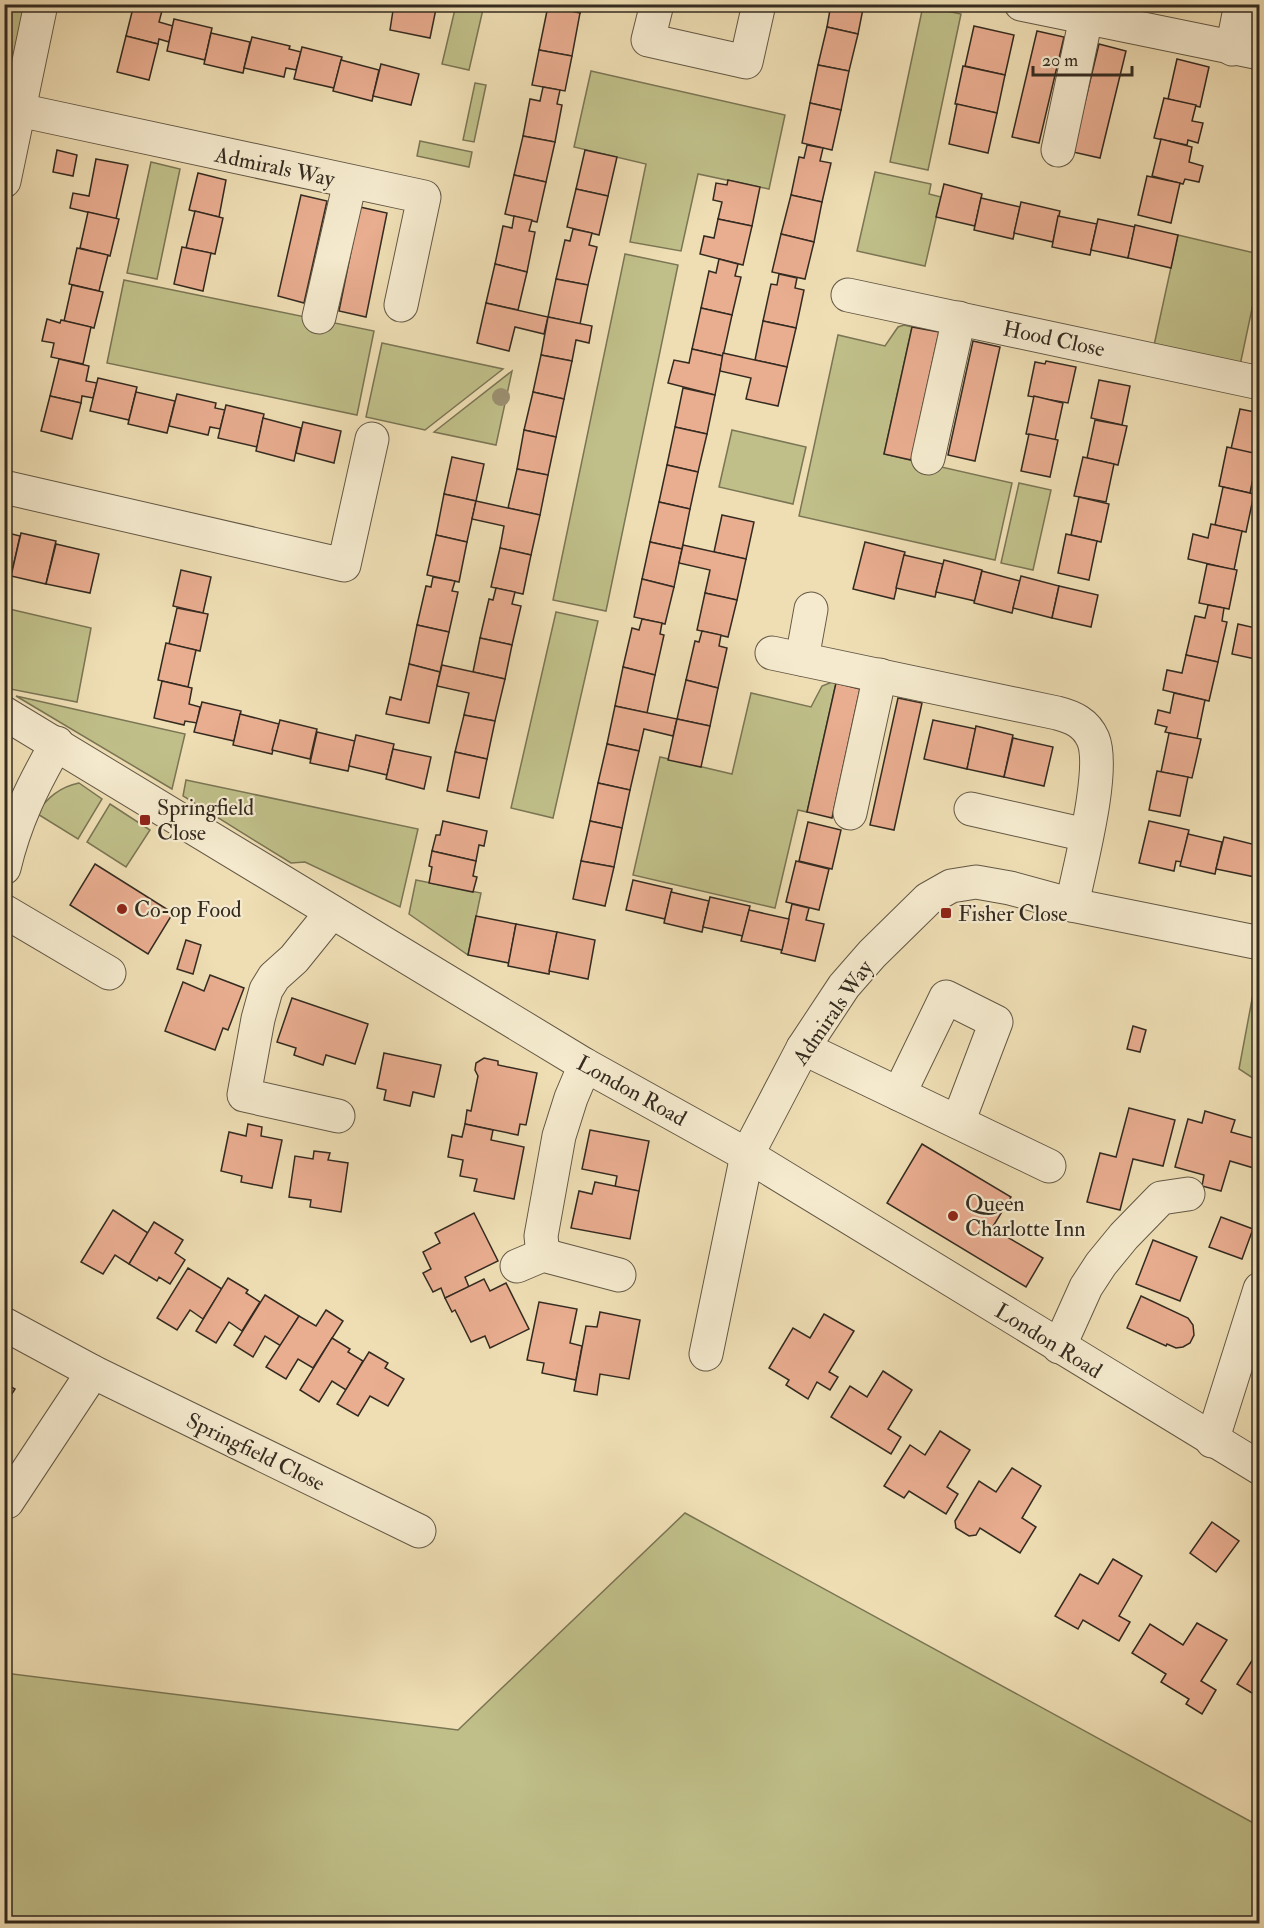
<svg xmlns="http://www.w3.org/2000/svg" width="1264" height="1928" font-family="'IM FELL Double Pica',serif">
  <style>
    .green { fill: #c0bf89; stroke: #7a7554; stroke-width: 1.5 }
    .building { fill: #e9ad90; stroke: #342b20; stroke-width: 1.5 }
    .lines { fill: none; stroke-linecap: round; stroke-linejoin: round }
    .minor-casing { stroke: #635845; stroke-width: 35 }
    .minor { stroke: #f5eace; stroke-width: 33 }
    .tree { fill: #9b9071 }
    .poi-dot { fill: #8f2418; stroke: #f5eace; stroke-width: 2 }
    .labels { text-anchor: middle; stroke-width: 4.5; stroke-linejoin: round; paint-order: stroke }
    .street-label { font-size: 22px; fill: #342b20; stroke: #f5eace }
    .poi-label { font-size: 22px; fill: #342b20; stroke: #f5eace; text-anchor: start }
  </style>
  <rect width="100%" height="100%" fill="#efdeb4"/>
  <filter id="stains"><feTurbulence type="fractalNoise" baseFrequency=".00333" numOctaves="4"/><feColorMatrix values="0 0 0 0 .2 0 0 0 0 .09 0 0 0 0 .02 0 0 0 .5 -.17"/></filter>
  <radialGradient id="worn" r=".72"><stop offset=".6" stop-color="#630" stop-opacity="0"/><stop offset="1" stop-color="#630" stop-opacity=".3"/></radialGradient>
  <g class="green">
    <polygon points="5,5 32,5 5,129"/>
    <polygon points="456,5 484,5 469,70 442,64"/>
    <polygon points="923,6 961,14 928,170 890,162"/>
    <polygon points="591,71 785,115 769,189 698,174 681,251 630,242 646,164 574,147"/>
    <polygon points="475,83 486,85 474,142 463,140"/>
    <polygon points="420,141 472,152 469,167 417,156"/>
    <polygon points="151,162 180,169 157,279 127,273"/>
    <polygon points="875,172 931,184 929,194 941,197 925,266 857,251"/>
    <polygon points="1178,235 1259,254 1259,276 1239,370 1153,350"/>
    <polygon points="625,254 678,265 606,611 553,600"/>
    <polygon points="124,280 374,331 357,415 107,363"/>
    <polygon points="904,325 912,327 884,454 1012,483 995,560 799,516 838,335 885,346 898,327"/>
    <polygon points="382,343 503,369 425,430 366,417"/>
    <polygon points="512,371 496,445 434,432"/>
    <polygon points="732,430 806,447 793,504 719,487"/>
    <polygon points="1019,483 1051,490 1033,570 1001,563"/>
    <polygon points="5,608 91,628 77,702 5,688"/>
    <polygon points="556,612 598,621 553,818 511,808"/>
    <polygon points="832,682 836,683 807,812 798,810 775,908 633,875 660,757 732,774 751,693 811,707 822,686"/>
    <polygon points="16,696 185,734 172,789"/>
    <polygon points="186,780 418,829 400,907 305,862 291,863 183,796"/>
    <path d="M79,783L102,799L78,839L36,813C48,798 59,787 79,783Z"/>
    <polygon points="110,804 150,830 126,867 87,842"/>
    <polygon points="416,880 481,893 468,955 409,914"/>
    <polygon points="1259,962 1259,1082 1239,1069"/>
    <polygon points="685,1513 1259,1826 1259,1923 5,1923 5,1673 458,1730"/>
  </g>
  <g class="building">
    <polygon points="134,4 151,4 163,7 159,22 173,26 169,42 159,39 158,44 126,36"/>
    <polygon points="349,4 375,4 373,10"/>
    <polygon points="394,4 437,4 430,38 390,30"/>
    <polygon points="549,4 582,4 580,13 548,6"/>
    <polygon points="831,4 864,4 858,34 827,27"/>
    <polygon points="548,6 580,13 572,56 539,50"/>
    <polygon points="174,19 212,28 205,60 167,51"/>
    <polygon points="974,26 1014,35 1005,75 965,66"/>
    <polygon points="827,27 858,34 849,71 818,65"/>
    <polygon points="1037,31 1064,37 1039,143 1012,137"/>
    <polygon points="211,33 250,42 243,73 204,64"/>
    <polygon points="126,36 158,44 149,80 117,72"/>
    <polygon points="252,37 290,46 289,49 301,52 296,70 286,68 284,77 244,68"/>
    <polygon points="1099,44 1126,51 1100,158 1073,152"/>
    <polygon points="302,47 342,57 334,88 294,79"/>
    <polygon points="539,50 572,56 565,91 532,85"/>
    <polygon points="1177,59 1209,67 1200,107 1168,99"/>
    <polygon points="341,60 379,70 372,101 333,91"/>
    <polygon points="381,64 419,74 411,105 373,96"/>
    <polygon points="818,65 849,71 841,110 810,103"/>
    <polygon points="963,66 1005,75 997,113 955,104"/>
    <polygon points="543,87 560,90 557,104 562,105 555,142 523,136 530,99 540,101"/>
    <polygon points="1164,98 1196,105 1192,121 1203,123 1198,143 1188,140 1187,145 1154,138"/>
    <polygon points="810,103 841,110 832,150 802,143"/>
    <polygon points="957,104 997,113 988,153 949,144"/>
    <polygon points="523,136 555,142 546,182 514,175"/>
    <polygon points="1161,139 1192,147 1189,162 1203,166 1199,182 1185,179 1183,184 1152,176"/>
    <polygon points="807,145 823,148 820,161 831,163 822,202 791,195 799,157 804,158"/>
    <polygon points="57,150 77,155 73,176 53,172"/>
    <polygon points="585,150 617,157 608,196 576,189"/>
    <polygon points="96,159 128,165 116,219 70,208 73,193 89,196"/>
    <polygon points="198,173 226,180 219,217 189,210"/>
    <polygon points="514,175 546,182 537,222 505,214"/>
    <polygon points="1147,176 1180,183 1171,223 1138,215"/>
    <polygon points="728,180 760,187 752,226 718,219 722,202 713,200 716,183 727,185"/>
    <polygon points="944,184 982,194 975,226 936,217"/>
    <polygon points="576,189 608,196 599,235 567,227"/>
    <polygon points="301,195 327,201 304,303 278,296"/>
    <polygon points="791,195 822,202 814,242 781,234"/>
    <polygon points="981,198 1020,207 1013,239 974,230"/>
    <polygon points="1021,202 1060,211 1053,242 1014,233"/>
    <polygon points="360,207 387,213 366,317 339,311"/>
    <polygon points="195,211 223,218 215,254 186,248"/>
    <polygon points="88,212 119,219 110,256 80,248"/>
    <polygon points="514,216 532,220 529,231 535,232 527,272 495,264 503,226 512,228"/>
    <polygon points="1058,216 1097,224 1090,255 1052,247"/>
    <polygon points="718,219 752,226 743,265 700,254 704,236 714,238"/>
    <polygon points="1098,219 1135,227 1128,258 1091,250"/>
    <polygon points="1135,225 1178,235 1171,268 1128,258"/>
    <polygon points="573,229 592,233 589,245 597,247 588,285 556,279 565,240 570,241"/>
    <polygon points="781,234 814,242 805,279 772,272"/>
    <polygon points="182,247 211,253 203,291 174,284"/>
    <polygon points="77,248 108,255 99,291 69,284"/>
    <polygon points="719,259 738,264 735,276 741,277 732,315 701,308 709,271 716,273"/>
    <polygon points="495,264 527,272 518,310 486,303"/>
    <polygon points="779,274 797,278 795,288 804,290 796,328 763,321 771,284 777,285"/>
    <polygon points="556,279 588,285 580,324 548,317"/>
    <polygon points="72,285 103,292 94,328 64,321"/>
    <polygon points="486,303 548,317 544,334 515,327 509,351 477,343"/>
    <polygon points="701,308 732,315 723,356 692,349"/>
    <polygon points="548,317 592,326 589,343 576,340 572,361 541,355"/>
    <polygon points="47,319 60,323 61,320 91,327 83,364 51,357 54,343 42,341"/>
    <polygon points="763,321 796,328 787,367 755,360"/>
    <polygon points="912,327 939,332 911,460 884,454"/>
    <polygon points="973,341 1000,347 975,461 948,455"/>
    <polygon points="692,349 723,356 715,395 668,383 674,360 689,363"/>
    <polygon points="723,353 787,367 778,406 746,399 751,378 720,371"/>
    <polygon points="541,355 572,361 564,399 533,392"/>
    <polygon points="59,359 89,366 86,381 97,383 93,398 82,396 81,403 50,396"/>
    <polygon points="1046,361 1076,367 1068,403 1028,396 1035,362 1045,364"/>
    <polygon points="98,378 137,387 129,420 90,411"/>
    <polygon points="1099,380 1130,386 1122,425 1091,418"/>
    <polygon points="683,388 715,395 707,434 675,427"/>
    <polygon points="136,392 175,401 167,433 128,424"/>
    <polygon points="533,392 564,399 556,437 524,430"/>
    <polygon points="177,394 216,403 215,408 225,410 220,429 210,427 208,435 169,426"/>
    <polygon points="50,396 81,403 72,439 41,431"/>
    <polygon points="1034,396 1063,403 1055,440 1026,434"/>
    <polygon points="226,405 264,414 257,447 218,438"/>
    <polygon points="1240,409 1260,413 1260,455 1231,449"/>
    <polygon points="263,418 301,428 294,461 256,451"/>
    <polygon points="1095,420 1127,426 1118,465 1087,458"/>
    <polygon points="303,422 341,431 334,463 296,453"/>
    <polygon points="675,427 707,434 698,472 667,465"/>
    <polygon points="524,430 556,437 548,475 517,469"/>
    <polygon points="1029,434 1058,440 1050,477 1021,471"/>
    <polygon points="1227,447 1258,454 1250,493 1219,486"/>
    <polygon points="452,457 484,464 476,501 444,494"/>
    <polygon points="1083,457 1114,464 1106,502 1074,496"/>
    <polygon points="667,465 698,472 690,509 659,502"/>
    <polygon points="517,469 548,475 540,515 508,508"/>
    <polygon points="1223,487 1254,494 1246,532 1215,525"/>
    <polygon points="444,494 476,501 467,542 436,535"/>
    <polygon points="1079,497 1109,504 1101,542 1071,535"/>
    <polygon points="476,501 540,515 531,555 500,548 504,526 472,519"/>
    <polygon points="659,502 690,509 682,549 650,542"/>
    <polygon points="722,515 754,522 746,559 714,552"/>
    <polygon points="1211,524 1242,531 1234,570 1188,559 1193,534 1208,538"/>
    <polygon points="4,532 20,536 11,576 4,574"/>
    <polygon points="21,533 56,541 46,584 11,576"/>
    <polygon points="1066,534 1097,541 1089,580 1058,573"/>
    <polygon points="436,535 467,542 459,582 427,575"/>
    <polygon points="650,542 682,549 674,587 642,579"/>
    <polygon points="865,542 905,552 894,599 853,589"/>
    <polygon points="56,544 99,554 90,593 46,584"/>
    <polygon points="683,545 746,559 737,600 705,593 710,570 679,563"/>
    <polygon points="500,548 531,555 523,594 491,587"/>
    <polygon points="904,555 943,564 935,597 896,588"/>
    <polygon points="944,560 982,570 975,601 936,592"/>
    <polygon points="1207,564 1237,570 1229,609 1199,603"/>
    <polygon points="181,570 211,577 203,613 173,606"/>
    <polygon points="982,571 1020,581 1012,613 974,603"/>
    <polygon points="1021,576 1059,586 1052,618 1013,608"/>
    <polygon points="433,577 455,581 452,591 458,592 449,632 417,625 426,586 431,587"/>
    <polygon points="642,579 674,587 665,624 634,617"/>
    <polygon points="1059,586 1098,595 1091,627 1052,618"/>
    <polygon points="496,588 515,592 512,604 521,606 512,645 480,638 489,599 493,600"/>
    <polygon points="705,593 737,600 728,637 697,630"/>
    <polygon points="1208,605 1224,608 1222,621 1227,622 1218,662 1186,655 1195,616 1205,618"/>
    <polygon points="177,608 208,614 200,651 169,644"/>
    <polygon points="642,619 662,623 660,634 664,635 655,675 623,667 632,628 639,630"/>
    <polygon points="1238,624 1260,629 1260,660 1232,654"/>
    <polygon points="417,625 449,632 440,672 409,664"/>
    <polygon points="702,631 721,635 719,646 727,648 718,688 686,680 695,641 699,642"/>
    <polygon points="480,638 512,645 505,679 473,672"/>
    <polygon points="166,643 196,650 188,687 158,680"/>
    <polygon points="1186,655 1218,662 1209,701 1163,690 1167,670 1182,673"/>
    <polygon points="409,664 440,672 429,723 386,714 390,697 401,700"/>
    <polygon points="442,665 505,679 495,721 464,715 469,693 437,686"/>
    <polygon points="623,667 655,675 647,713 615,706"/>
    <polygon points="686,680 718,688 710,726 677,719"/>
    <polygon points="162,681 192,688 189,704 200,707 197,723 185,721 184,725 154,718"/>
    <polygon points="836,683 860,689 832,818 807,812"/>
    <polygon points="1174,693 1205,700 1197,739 1165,732 1167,727 1155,724 1158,710 1170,713"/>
    <polygon points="898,698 922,703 894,830 870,825"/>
    <polygon points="202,702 241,711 234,741 194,732"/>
    <polygon points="615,706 677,719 673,736 644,729 639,751 607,744"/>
    <polygon points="240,714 279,724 272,754 233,745"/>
    <polygon points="464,715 495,721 487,759 455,752"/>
    <polygon points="677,719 710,726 701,767 668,760"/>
    <polygon points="280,720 317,729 310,759 272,750"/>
    <polygon points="933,720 976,729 967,769 924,759"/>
    <polygon points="976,726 1013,735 1004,777 967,769"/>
    <polygon points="317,732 355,741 348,771 310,763"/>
    <polygon points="1169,733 1201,739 1192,778 1161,772"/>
    <polygon points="356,735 394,744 387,775 349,766"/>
    <polygon points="1013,738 1053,747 1044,786 1004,777"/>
    <polygon points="607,744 639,751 630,790 598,783"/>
    <polygon points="393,749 431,757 424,789 386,779"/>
    <polygon points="455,752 487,759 479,798 447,791"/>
    <polygon points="1157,771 1188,777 1180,816 1149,810"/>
    <polygon points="598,783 630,790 622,828 590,821"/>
    <polygon points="443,821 487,831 484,846 479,845 476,861 432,851 436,835 440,835"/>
    <polygon points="590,821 622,828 614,867 581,861"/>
    <polygon points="1149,821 1189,830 1182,862 1176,861 1174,871 1139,863"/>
    <polygon points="808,822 841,830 832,869 799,861"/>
    <polygon points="1188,834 1222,842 1215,874 1180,866"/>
    <polygon points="1224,837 1260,846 1260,857 1255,877 1216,869"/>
    <polygon points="432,851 476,861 473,876 477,877 473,892 429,883 432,867 429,866"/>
    <polygon points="581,861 614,867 605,906 573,899"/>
    <polygon points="796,861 829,869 819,910 786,902"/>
    <polygon points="95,864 173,913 148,954 70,905"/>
    <polygon points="633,880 672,889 665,919 626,910"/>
    <polygon points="671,892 709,901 702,932 664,923"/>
    <polygon points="710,897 750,906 743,936 703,927"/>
    <polygon points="792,904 809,908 806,920 824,924 815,961 781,953"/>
    <polygon points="749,910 789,919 782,950 741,941"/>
    <polygon points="476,916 516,924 509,963 468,955"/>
    <polygon points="516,924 557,932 549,974 508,966"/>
    <polygon points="557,932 595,940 588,979 549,971"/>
    <polygon points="186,940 201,945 193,974 177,969"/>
    <polygon points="210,975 244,988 228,1030 223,1028 215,1050 165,1031 183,982 204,991"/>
    <polygon points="292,998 368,1024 355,1064 326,1055 323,1065 294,1055 296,1048 277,1042"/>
    <polygon points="1133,1026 1146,1030 1140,1052 1127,1049"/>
    <polygon points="384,1053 441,1065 434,1097 413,1092 410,1106 384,1100 386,1090 377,1088"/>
    <polygon points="484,1058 498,1061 498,1065 537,1073 526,1125 520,1124 518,1135 465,1124 467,1110 471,1111 478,1076 475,1070 476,1063"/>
    <polygon points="1129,1108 1175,1120 1163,1166 1133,1159 1120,1210 1087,1202 1100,1153 1116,1157"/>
    <polygon points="1205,1111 1235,1120 1231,1132 1260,1140 1260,1160 1257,1169 1230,1161 1221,1191 1202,1186 1204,1175 1175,1167 1188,1119 1202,1123"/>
    <polygon points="248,1124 262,1127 261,1136 282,1140 272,1188 241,1182 242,1176 221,1171 229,1132 246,1136"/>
    <polygon points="465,1124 493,1130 491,1140 524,1147 514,1199 474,1191 477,1179 460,1176 463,1160 448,1157 452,1135 462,1137"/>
    <polygon points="590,1130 649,1141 639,1191 615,1187 617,1176 582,1169"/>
    <polygon points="922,1144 1011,1197 992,1228 1043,1258 1026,1287 887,1203"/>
    <polygon points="314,1151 330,1153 328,1160 348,1163 341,1212 310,1207 311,1200 289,1197 295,1156 313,1159"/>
    <polygon points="595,1182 639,1191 630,1239 571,1228 579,1191 592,1194"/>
    <polygon points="113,1210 148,1233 129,1264 115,1255 103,1274 81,1262"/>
    <polygon points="474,1213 498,1261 465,1277 469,1287 445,1298 441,1288 433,1292 423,1273 431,1269 423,1252 440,1243 435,1233"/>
    <polygon points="1221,1217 1253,1229 1242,1259 1209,1247"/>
    <polygon points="154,1222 183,1240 175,1253 185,1260 170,1284 159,1277 157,1281 129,1264"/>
    <polygon points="1153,1240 1197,1257 1180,1301 1136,1284"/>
    <polygon points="188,1268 222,1289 203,1319 190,1310 177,1330 157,1318"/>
    <polygon points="228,1278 248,1290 246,1293 260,1302 242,1331 229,1322 216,1343 196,1331"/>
    <polygon points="484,1279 490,1291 506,1283 529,1329 490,1348 485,1336 471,1342 455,1310 452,1312 445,1298"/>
    <polygon points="265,1295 299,1316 281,1346 265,1336 253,1357 234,1345"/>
    <polygon points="1141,1296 1188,1318 1193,1325 1194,1335 1190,1343 1183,1347 1176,1348 1167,1344 1166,1346 1127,1328"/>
    <polygon points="539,1302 577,1309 570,1343 582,1346 576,1380 542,1373 544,1363 527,1360"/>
    <polygon points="326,1310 343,1321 313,1368 298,1359 286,1379 266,1367 299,1316 316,1326"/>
    <polygon points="600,1312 640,1320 629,1379 600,1374 597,1395 574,1391 586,1326 597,1327"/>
    <polygon points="824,1314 854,1331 829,1372 838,1377 830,1390 817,1382 808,1399 786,1385 789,1380 769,1368 793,1328 810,1338"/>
    <polygon points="332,1338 350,1349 348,1352 363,1361 346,1390 332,1381 319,1402 300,1390"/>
    <polygon points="369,1352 388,1363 385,1368 404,1379 388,1406 370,1396 358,1416 337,1404"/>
    <polygon points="883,1371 912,1390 888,1429 901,1437 891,1454 831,1417 850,1386 867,1397"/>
    <polygon points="4,1383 15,1389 4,1406"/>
    <polygon points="940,1431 970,1450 947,1487 958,1494 946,1514 909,1491 904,1498 884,1486 910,1445 925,1455"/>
    <polygon points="1012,1468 1041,1486 1022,1518 1036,1527 1020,1553 980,1528 976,1535 969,1536 956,1528 955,1521 979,1481 996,1492"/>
    <polygon points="1212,1522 1239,1541 1216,1572 1190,1553"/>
    <polygon points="1113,1559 1142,1576 1119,1616 1130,1622 1119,1641 1083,1620 1078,1629 1055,1616 1080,1574 1098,1584"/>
    <polygon points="1197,1623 1227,1640 1201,1681 1216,1690 1202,1714 1186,1704 1189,1699 1161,1682 1166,1674 1132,1653 1150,1624 1183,1645"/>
    <polygon points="1260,1648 1260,1698 1237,1684"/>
  </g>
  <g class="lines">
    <defs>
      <g id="minor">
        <polyline points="657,4 648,40 746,62 759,4"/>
        <polyline points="1021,4 1260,53"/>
        <polyline points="1232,49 1241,4"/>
        <polyline points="19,110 424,197 401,305"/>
        <polyline points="1058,150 1086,18"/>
        <polyline points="4,181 41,4"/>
        <polyline points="848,295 1260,383"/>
        <polyline points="319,317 350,182"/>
        <polyline points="928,458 959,318"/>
        <polyline points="4,487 344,565 372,439"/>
        <path d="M772,653L1057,713C1073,717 1086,723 1093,739C1106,770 1079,869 1072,905"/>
        <polyline points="802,659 811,609"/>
        <polyline points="4,713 585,1065 747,1155 1260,1468"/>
        <polyline points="971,809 1086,835"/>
        <polyline points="850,813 880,675"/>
        <path d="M4,868C15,821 33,785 57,743"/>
        <polyline points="4,911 109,973"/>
        <polyline points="332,912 294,959 274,977 266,990 258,1019 244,1095 338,1116"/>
        <polyline points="803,1048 1049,1166"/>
        <polyline points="899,1094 946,997 996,1022 958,1122"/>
        <polyline points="543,1255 541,1236 559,1136 571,1098 585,1065"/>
        <polyline points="517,1266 543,1255 619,1275"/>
        <polyline points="4,1324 93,1372 419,1531"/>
        <polyline points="1059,1347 1086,1287 1101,1264 1124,1236 1161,1198 1188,1194"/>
        <polyline points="706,1354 747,1155 803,1048 844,986 872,954 928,899 951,886 976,882 1010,888 1072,905 1260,943"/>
        <polyline points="1212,1441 1260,1289"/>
        <polyline points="4,1500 7,1502 93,1372"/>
      </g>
    </defs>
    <use href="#minor" class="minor-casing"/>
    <use href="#minor" class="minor"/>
  </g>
  <circle class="tree" cx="501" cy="397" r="9"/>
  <g class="poi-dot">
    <rect x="139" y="814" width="12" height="12" rx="3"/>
    <circle cx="122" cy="909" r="6"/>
    <rect x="940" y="907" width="12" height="12" rx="3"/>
    <circle cx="953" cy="1216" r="6"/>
  </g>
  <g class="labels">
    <g class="street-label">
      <text transform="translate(275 166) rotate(12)" y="8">Admirals Way</text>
      <text transform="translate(1054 338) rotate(12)" y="8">Hood Close</text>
      <text transform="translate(832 1012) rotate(-55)" y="8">Admirals Way</text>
      <text transform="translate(632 1090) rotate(29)" y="8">London Road</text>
      <text transform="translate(1049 1340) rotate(32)" y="8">London Road</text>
      <text transform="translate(256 1451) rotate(26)" y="8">Springfield Close</text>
    </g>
    <g class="poi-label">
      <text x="157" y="815">Springfield<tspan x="157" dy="25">Close</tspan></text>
      <text x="134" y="917">Co-op Food</text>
      <text x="958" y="921">Fisher Close</text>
      <text x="965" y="1211">Queen<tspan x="965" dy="25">Charlotte Inn</tspan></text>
    </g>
  </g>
  <rect width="1264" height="1928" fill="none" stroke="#efdeb4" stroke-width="24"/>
  <rect x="6" y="6" width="1252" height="1916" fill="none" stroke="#342b20" stroke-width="3"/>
  <rect x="12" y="12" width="1240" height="1904" fill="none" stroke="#342b20" stroke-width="1.5"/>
  <path d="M1033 66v9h99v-9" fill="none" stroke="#342b20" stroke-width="3"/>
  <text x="1042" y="66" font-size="18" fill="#342b20" stroke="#f5eace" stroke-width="4.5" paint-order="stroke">20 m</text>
  <rect width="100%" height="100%" filter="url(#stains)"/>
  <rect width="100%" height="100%" fill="url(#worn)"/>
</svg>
